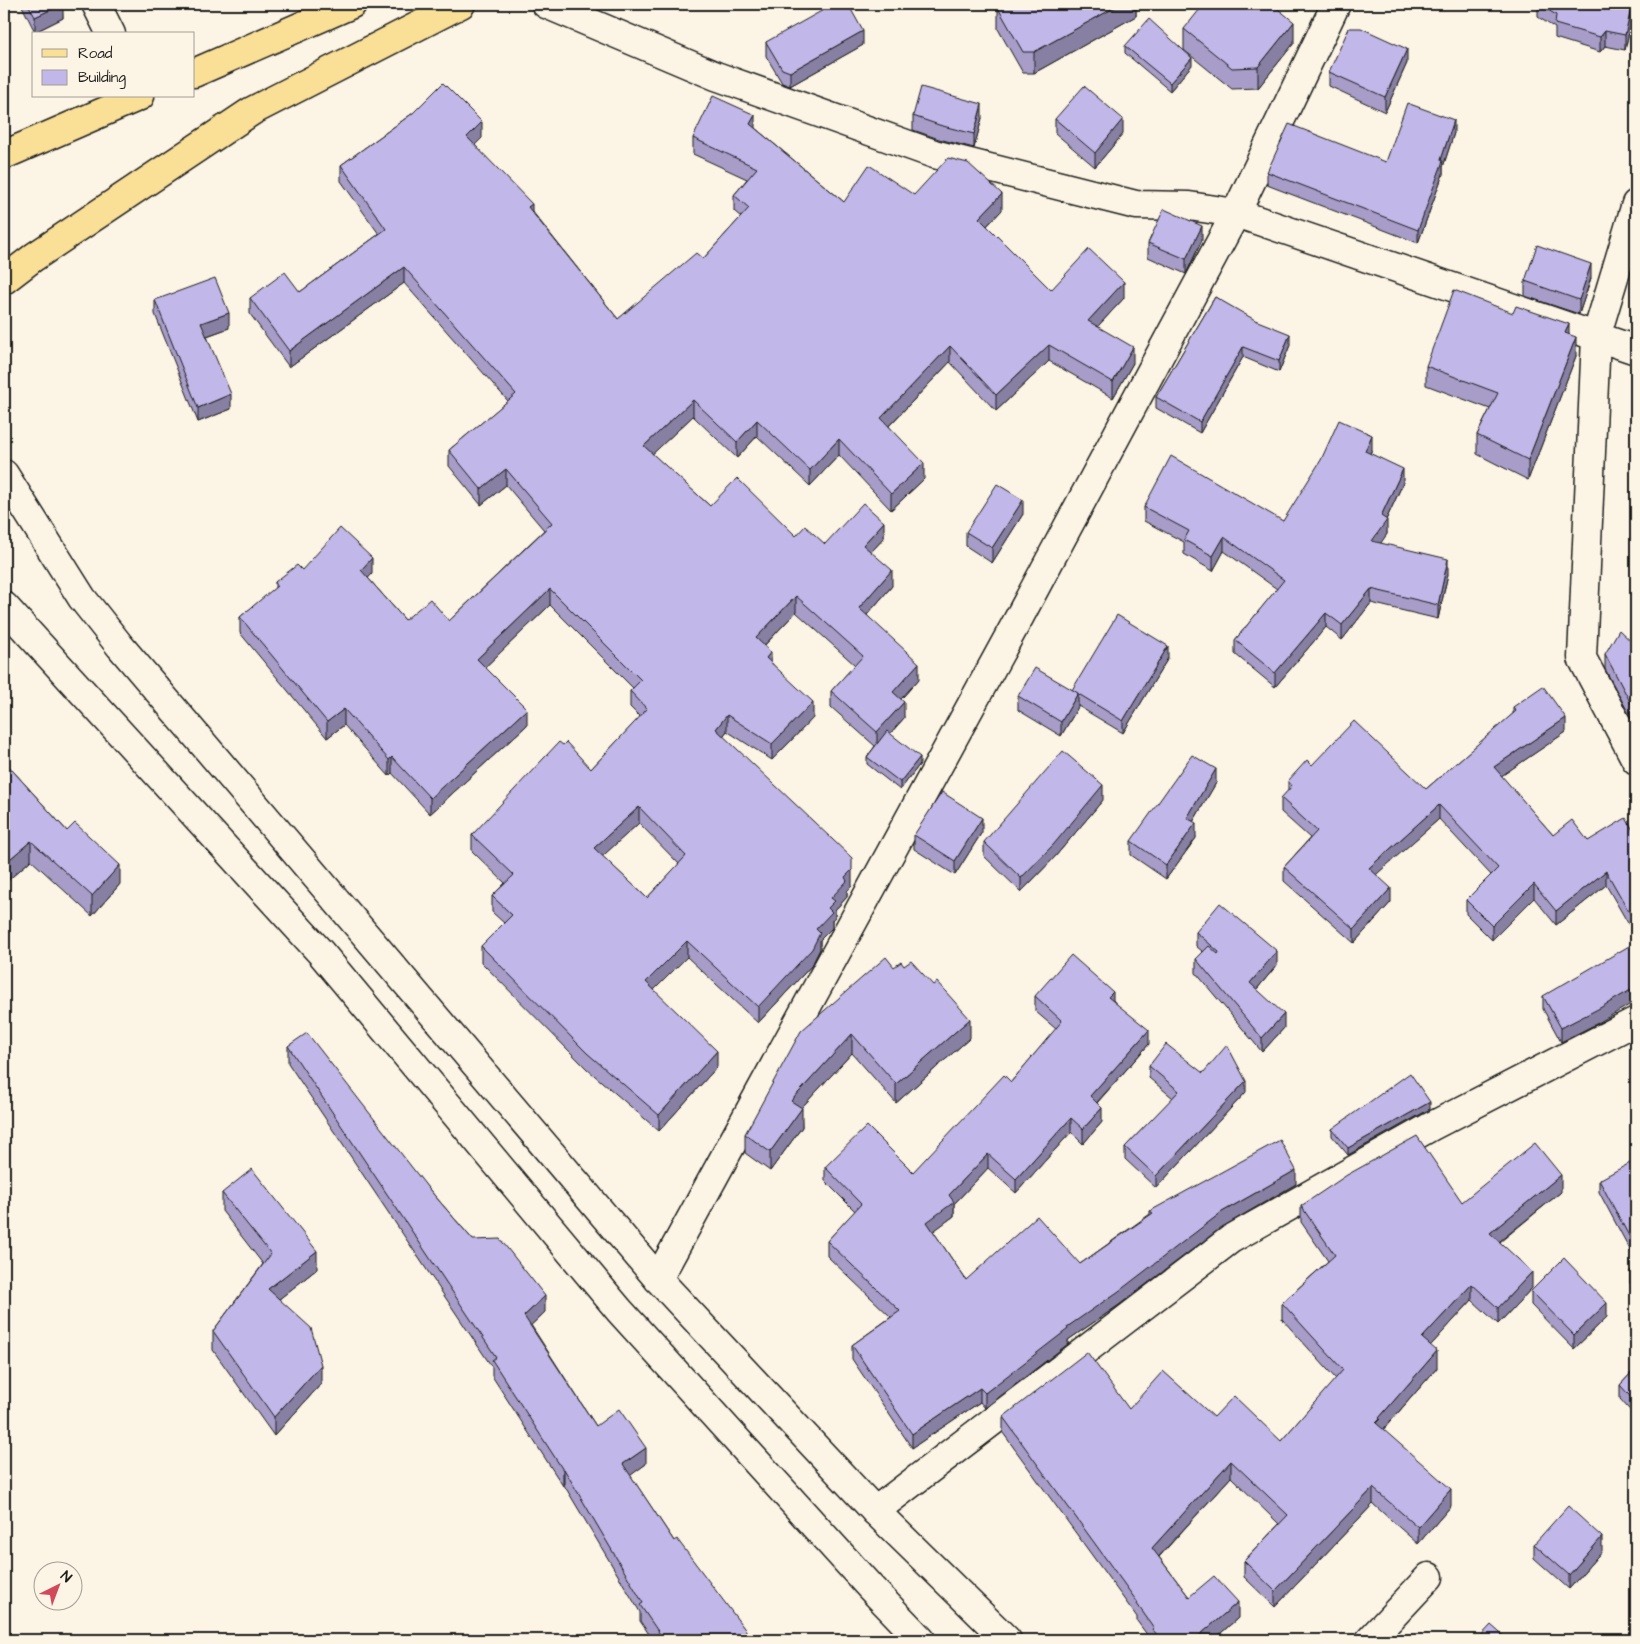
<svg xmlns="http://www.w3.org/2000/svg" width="1640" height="1644" font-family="'Architects Daughter',sans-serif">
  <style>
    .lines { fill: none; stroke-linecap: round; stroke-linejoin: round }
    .street-casing { stroke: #1c1c1c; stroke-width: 31 }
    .secondary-casing { stroke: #1c1c1c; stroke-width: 31 }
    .primary-casing { stroke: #1c1c1c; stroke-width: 31 }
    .street { stroke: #fcf5e5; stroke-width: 28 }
    .secondary { stroke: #fcf5e5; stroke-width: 28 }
    .primary { stroke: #fadf96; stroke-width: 28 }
    .wall { fill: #a79dc8; stroke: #1c1c1c; fill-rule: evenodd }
    .shaded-wall { fill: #8880a3; stroke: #1c1c1c }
    .building { fill: #c2b7e9; stroke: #1c1c1c; fill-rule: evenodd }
  </style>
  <rect width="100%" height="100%" fill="#fcf5e5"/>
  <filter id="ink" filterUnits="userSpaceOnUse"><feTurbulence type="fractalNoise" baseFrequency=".02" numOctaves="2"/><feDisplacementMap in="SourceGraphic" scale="10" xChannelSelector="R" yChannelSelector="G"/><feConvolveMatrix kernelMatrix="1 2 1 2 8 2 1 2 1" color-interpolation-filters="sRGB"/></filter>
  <g filter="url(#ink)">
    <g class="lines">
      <defs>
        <g id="street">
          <polyline points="96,4 111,34"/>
          <polyline points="546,4 716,76 934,154 1136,205 1189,206 1236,213 1636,350"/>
          <polyline points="1636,204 1596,337 1582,658 1636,760"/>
          <polyline points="658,1279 1014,627 1236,213 1336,4"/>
          <polyline points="875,1511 1231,1239 1432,1126 1636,1021"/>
          <polyline points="1370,1640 1429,1577"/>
        </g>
        <g id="secondary">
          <polyline points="4,474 82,598 120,646 658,1279 875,1511 1007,1640"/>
          <polyline points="4,606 321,953 619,1310 870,1587 921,1640"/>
        </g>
        <g id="primary">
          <polyline points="194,73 352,4"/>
          <polyline points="4,155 140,96"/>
          <polyline points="4,280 34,257 252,111 461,4"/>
        </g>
      </defs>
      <use href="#street" class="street-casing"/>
      <use href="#secondary" class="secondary-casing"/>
      <use href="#primary" class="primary-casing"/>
      <use href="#street" class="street"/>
      <use href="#secondary" class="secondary"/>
      <use href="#primary" class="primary"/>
    </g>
    <g class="wall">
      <polygon points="21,4 62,4 63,18 35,32"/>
      <polygon points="1538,4 1634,4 1634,10 1625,50 1605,46 1600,52 1555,38 1555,28 1538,17"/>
      <polygon points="1136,6 1136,16 1034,73 1023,73 998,29 998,8"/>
      <polygon points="1184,29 1294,43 1258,88 1232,89 1184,50"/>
      <polygon points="766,42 863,45 790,86 782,83 766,56"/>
      <polygon points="1125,46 1192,65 1170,91 1125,53"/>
      <polygon points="1407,63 1385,112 1329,86 1329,72"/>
      <path d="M413,113L482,138L475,145L532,211L618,319L703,259L741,217L734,211V195L747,179L693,154V138L755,128L844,202L914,195L1002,210L987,226L1051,290L1124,298L1098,326L1133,363L1113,398L1049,361L996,411L950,362L889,426L924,479L891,510L839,455L810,486L757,436L737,458L693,416L652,454L710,506L796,536L825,544L884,538L871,552L892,586L867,615L919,679L901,699L904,718L890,734L920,764L900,790L867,764V757L875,746L831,707V691L855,665L796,612L764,646L771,662L813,718L772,760L727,731L723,736L852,886L847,891V897L835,910V917L832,920V928L820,940V949L812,965L758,1023L687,957L654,990L717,1067L659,1131L587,1069L481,962V946L504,923L492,912V896L505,883L472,851V835L563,745L591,769L640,717L630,707V691L633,688L550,605L485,667L527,725L430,814L392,773L389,776L344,725L327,738L240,633V617L275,589V582L302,570L372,574L368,578L405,620L449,621L544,530L506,485L481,505L449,466V450L508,401L404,283L289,367L250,314V298L300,292L379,234L341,181V165ZM639,823L679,864L647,898L602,856Z"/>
      <polygon points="913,116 982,118 974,148 939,139 913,130"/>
      <polygon points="1055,119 1123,134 1095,167 1055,133"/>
      <polygon points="1454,133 1443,167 1443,174 1418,243 1267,185 1267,172 1386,162"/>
      <polygon points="1202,240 1186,274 1148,257 1148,243"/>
      <polygon points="1591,278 1579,314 1525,296 1525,281"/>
      <polygon points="1215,297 1290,345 1279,372 1243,357 1200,433 1156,408 1156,397"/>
      <polygon points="155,300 229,328 207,336 231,409 198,422 155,314"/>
      <polygon points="1569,334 1576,356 1528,480 1477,454 1477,435 1490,409 1426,385 1426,366"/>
      <polygon points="1372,449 1370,454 1403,483 1386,520 1387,534 1380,543 1448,574 1438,619 1371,603 1342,640 1326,627 1275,687 1235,654 1235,640 1277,589 1224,551 1213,571 1184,554 1184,542 1144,521 1144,507 1283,521"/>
      <polygon points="1023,514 992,563 966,546 966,532"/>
      <polygon points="1636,646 1636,727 1605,669 1605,654"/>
      <polygon points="1168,658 1123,733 1078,706 1078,707 1061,736 1018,710 1018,696 1072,690"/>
      <polygon points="1513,707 1566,732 1501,776 1553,835 1588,841 1636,835 1636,937 1606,885 1556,925 1534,898 1492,940 1466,914 1466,900 1491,875 1439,819 1376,874 1391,902 1354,943 1284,881 1284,867 1310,838 1281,812 1281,798 1288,791 1288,781 1312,765 1426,789 1513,714"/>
      <polygon points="4,761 67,831 120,884 92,916 31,860 4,884"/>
      <polygon points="1216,783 1193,822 1196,838 1166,879 1131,855 1131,841"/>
      <polygon points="1103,800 1054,858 1021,892 984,856 984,842"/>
      <polygon points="982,832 955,875 914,849 914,835"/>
      <polygon points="1196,932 1277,965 1257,989 1284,1028 1262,1052 1196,973 1196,959 1203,952 1196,946"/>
      <polygon points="894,967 970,1038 896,1103 852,1053 801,1108 802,1127 770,1171 745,1153 745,1134"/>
      <polygon points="1035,996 1113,1000 1149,1044 1097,1103 1102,1122 1083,1144 1071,1132 1016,1193 988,1168 954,1204 954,1216 933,1231 966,1280 1080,1264 1150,1214 1150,1211 1296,1184 1222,1227 1119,1305 1068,1340 1068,1344 985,1408 980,1402 912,1448 852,1359 852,1345 891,1317 827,1256 827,1241 855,1211 825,1181 825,1167 913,1172 1011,1082 1056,1029 1035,1011"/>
      <polygon points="1543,996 1598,1023 1561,1042 1543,1009"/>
      <polygon points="288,1046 428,1188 473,1240 545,1312 531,1325 596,1426 646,1464 630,1475 674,1541 753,1640 653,1640 640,1621 640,1612 564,1485 563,1486 492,1376 492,1367 288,1063"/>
      <polygon points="1149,1066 1203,1073 1246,1092 1156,1188 1125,1159 1125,1147 1173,1098 1149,1078"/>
      <polygon points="1430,1109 1348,1155 1332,1136 1332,1129"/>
      <polygon points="1636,1175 1636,1261 1599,1192 1599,1180"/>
      <polygon points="1561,1192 1500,1242 1532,1288 1498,1324 1472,1300 1430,1346 1437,1368 1383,1430 1451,1506 1418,1544 1373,1504 1275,1607 1244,1577 1244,1561 1279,1524 1231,1477 1159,1557 1189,1597 1238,1618 1213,1640 1151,1640 1137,1621 1137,1617 1003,1433 1003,1417 1129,1409 1214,1417 1281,1441 1336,1379 1282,1319 1282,1303 1328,1261 1301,1222 1301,1206 1462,1202"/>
      <polygon points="222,1193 317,1269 279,1299 321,1384 274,1436 213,1350 213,1331 263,1264 222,1211"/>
      <polygon points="1636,1267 1636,1291 1630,1283 1630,1271"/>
      <polygon points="1531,1291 1607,1317 1574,1349 1531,1305"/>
      <polygon points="1636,1368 1636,1417 1620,1399 1620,1385"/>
      <polygon points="1534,1544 1602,1551 1569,1589 1534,1558"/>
    </g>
    <g class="shaded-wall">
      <polygon points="63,4 63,18 35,32 35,17"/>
      <polygon points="1121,4 1140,4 1136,6 1136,16 1034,73 1034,52"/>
      <polygon points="1632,4 1634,4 1634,10 1625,50 1625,35"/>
      <polygon points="1294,22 1294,43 1258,88 1258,67"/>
      <polygon points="863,31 863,45 790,86 790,72"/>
      <polygon points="1605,31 1605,46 1600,52 1600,37"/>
      <polygon points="1407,49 1407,63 1385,112 1385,97"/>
      <polygon points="1192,58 1192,65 1170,91 1170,83"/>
      <polygon points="982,104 982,118 974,148 974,134"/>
      <polygon points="755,115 755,131 750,124"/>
      <polygon points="1123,119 1123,134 1095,167 1095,153"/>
      <polygon points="1454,120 1454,133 1443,167 1443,174 1418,243 1418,230"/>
      <polygon points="482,122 482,138 467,153 467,137"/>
      <polygon points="1002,194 1002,210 979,234 979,218"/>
      <polygon points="532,204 532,220 528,207"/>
      <polygon points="1202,226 1202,240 1186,274 1186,259"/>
      <polygon points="1591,264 1591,278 1579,314 1579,300"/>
      <polygon points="404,267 404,283 289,367 289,351"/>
      <polygon points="1124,282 1124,298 1088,337 1088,321"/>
      <polygon points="229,313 229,328 201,338 201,323"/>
      <polygon points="1569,324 1569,343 1565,333"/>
      <polygon points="1290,334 1290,345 1279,372 1279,361"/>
      <polygon points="1576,337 1576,356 1528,480 1528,460"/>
      <polygon points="1049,345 1049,361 996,411 996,395"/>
      <polygon points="950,346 950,362 881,434 881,418"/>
      <polygon points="1133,347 1133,363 1113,398 1113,382"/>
      <polygon points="1243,347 1243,357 1200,433 1200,422"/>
      <polygon points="231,394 231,409 198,422 198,408"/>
      <polygon points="693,400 693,416 644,462 644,446"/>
      <polygon points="757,420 757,436 737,458 737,442"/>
      <polygon points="1372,435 1372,449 1365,465 1365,451"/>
      <polygon points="839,439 839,455 810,486 810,470"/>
      <polygon points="924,463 924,479 891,510 891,494"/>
      <polygon points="506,469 506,485 481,505 481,489"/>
      <polygon points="1403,469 1403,483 1385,522 1387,520 1387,534 1372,556 1372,541 1381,516"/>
      <polygon points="1023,500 1023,514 992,563 992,548"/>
      <polygon points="884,522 884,538 863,561 863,545"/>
      <polygon points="1224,537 1224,551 1213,571 1213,556"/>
      <polygon points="372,558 372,574 361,586 361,570"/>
      <polygon points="1448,559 1448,574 1438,619 1438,605"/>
      <polygon points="892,570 892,586 859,624 859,608"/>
      <polygon points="550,589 550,605 477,675 477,659"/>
      <polygon points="1371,589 1371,603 1342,640 1342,625"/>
      <polygon points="796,596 796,612 756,654 756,638"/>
      <polygon points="1326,613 1326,627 1275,687 1275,673"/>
      <polygon points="1168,646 1168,658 1123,733 1123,721"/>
      <polygon points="771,652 771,668 766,658"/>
      <polygon points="919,663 919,679 893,708 893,692"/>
      <polygon points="1078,693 1078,707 1061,736 1061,722"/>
      <polygon points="813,702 813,718 772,760 772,744"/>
      <polygon points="904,702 904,718 877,748 877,732"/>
      <polygon points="344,709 344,725 327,738 327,722"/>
      <polygon points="527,709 527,725 430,814 430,798"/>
      <polygon points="727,715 727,731 716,745 716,729"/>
      <polygon points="1566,718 1566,732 1494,781 1494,767"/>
      <polygon points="392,757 392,773 389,776 389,760"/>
      <polygon points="920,757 920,764 900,790 900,782"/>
      <polygon points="1216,769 1216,783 1187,832 1187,818"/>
      <polygon points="1103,785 1103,800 1054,858 1021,892 1021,878"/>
      <polygon points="1439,805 1439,819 1369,881 1369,868"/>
      <polygon points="639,807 639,823 594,864 594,848"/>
      <polygon points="982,818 982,832 955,875 955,861"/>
      <polygon points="1196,823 1196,838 1166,879 1166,865"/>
      <polygon points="31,841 31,860 4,884 4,864"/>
      <polygon points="120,865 120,884 92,916 92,896"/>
      <polygon points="852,870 852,886 847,891 847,897 835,910 835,917 832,920 832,928 820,940 820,949 812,965 758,1023 758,1007 828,908 831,898 845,877"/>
      <polygon points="1606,871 1606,885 1556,925 1556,911"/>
      <polygon points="1534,884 1534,898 1492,940 1492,926"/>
      <polygon points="1391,888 1391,902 1354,943 1354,929"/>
      <polygon points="687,941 687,957 646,998 646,982"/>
      <polygon points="1277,951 1277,965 1250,997 1250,983"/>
      <polygon points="1636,987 1636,1001 1598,1023 1561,1042 1561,1028"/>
      <polygon points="1113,992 1113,1006 1108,997"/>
      <polygon points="1284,1014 1284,1028 1262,1052 1262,1038"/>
      <polygon points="970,1019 970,1038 896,1103 896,1084"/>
      <polygon points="1149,1030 1149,1044 1090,1110 1090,1096"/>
      <polygon points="852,1034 852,1053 791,1119 791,1101"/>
      <polygon points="717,1051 717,1067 659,1131 659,1115"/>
      <polygon points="1246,1081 1246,1092 1156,1188 1156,1176"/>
      <polygon points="1430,1102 1430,1109 1348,1155 1348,1148"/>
      <polygon points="802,1108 802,1127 770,1171 770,1152"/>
      <polygon points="1102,1108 1102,1122 1083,1144 1083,1129"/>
      <polygon points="1071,1118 1071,1132 1016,1193 1016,1179"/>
      <polygon points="988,1154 988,1168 954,1204 954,1216 927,1236 927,1222 949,1195"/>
      <polygon points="1296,1170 1296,1184 1222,1227 1119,1305 1068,1340 1068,1344 985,1408 985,1393 1067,1327 1222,1212"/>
      <polygon points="1561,1175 1561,1192 1490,1249 1490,1233"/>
      <polygon points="317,1251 317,1269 268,1308 268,1289"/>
      <polygon points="1532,1272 1532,1288 1498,1324 1498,1308"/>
      <polygon points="1472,1284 1472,1300 1422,1355 1422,1338"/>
      <polygon points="545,1296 545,1312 524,1332 524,1316"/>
      <polygon points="1607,1303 1607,1317 1574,1349 1574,1335"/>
      <polygon points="1437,1351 1437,1368 1380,1433 1376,1423 1379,1418"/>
      <polygon points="321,1365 321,1384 274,1436 274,1417"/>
      <polygon points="980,1388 980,1402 912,1448 912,1434"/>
      <polygon points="646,1448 646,1464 623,1481 623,1464"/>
      <polygon points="1231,1461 1231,1477 1152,1564 1152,1548"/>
      <polygon points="564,1469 564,1485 563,1486 563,1470"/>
      <polygon points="1373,1488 1373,1504 1275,1607 1275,1591"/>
      <polygon points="1451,1489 1451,1506 1418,1544 1418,1527"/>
      <polygon points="1602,1537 1602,1551 1569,1589 1569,1575"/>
      <polygon points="1238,1602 1238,1618 1213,1640 1194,1640"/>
    </g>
    <g class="building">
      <polygon points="28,4 63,4 35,17"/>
      <polygon points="834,4 848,4 863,31 790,72 782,69 766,42"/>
      <polygon points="1006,4 1121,4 1034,52 1023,52 998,8"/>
      <polygon points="1204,4 1272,4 1294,22 1258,67 1232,68 1184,29"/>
      <polygon points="1539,4 1632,4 1625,35 1605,31 1600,37 1555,24 1556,15"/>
      <polygon points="1149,19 1192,58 1170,83 1125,46"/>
      <polygon points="1349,28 1361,28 1407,49 1385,97 1329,72"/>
      <path d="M443,83L482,122L467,137L532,204L528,207L618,319L696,253L703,259L749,208L734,195L757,168L693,138L713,96L755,115L750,124L844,202L869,165L914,195L948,158L968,163L1002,194L979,218L1051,290L1089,249L1124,282L1088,321L1133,347L1113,382L1049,345L996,395L950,346L881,418L924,463L891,494L839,439L810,470L757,420L737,442L693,400L644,446L710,506L737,478L796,536L805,526L825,544L863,503L884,522L863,545L892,570L859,608L919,663L893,692L904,702L877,732L831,691L863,656L796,596L756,638L771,652L766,658L813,702L772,744L727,715L716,729L852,858V870L845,877L847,881L831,898L835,901L828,908L832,912L816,929L820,933L812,949L758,1007L687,941L646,982L717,1051L659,1115L587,1053L481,946L512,915L492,896L514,875L472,835L559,742L563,745L566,742L591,769L647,709L630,691L641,680L550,589L477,659L527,709L430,798L392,757L389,760L344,709L327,722L240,617L277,586L275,582L297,565L302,570L340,528L372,558L361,570L405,620L430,599L449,621L552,523L506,469L481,489L449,450L516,394L404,267L289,351L250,298L285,272L300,292L386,229L341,165L413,113ZM639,807L686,856L647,898L594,848Z"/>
      <polygon points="1084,86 1123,119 1095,153 1055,119"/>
      <polygon points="921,87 982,104 974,134 939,125 913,116"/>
      <polygon points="1407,103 1454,120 1441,160 1443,161 1418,230 1267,172 1289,124 1386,162"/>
      <polygon points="1164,209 1202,226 1186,259 1148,243"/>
      <polygon points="1537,245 1591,264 1579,300 1525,281"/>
      <polygon points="215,278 229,313 201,323 231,394 198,408 155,300"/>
      <polygon points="1454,290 1513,313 1516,306 1569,324 1565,333 1576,337 1528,460 1477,435 1498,393 1426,366"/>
      <polygon points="1215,297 1255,320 1290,334 1279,361 1243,347 1200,422 1156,397"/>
      <polygon points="1339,420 1372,435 1365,451 1403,469 1381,516 1387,520 1372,541 1448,559 1438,605 1371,589 1342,625 1326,613 1275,673 1235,640 1284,580 1224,537 1213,556 1184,540 1189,531 1144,507 1171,456 1283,521 1321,460"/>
      <polygon points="997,484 1023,500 992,548 966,532"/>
      <polygon points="1117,615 1168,646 1123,721 1072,690"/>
      <polygon points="1619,630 1636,646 1636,713 1605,654"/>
      <polygon points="1035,668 1078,693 1061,722 1018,696"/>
      <polygon points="1543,686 1566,718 1494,767 1553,835 1572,820 1588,841 1626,818 1636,835 1636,924 1606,871 1556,911 1534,884 1492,926 1466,900 1498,868 1439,805 1369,868 1391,888 1354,929 1284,867 1317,831 1281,798 1292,786 1288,781 1307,760 1312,765 1354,721 1426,789 1516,711 1513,707"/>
      <polygon points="887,731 920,757 900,782 867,757"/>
      <polygon points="1063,751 1103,785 1054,844 1021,878 984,842"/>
      <polygon points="1192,755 1216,769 1187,818 1196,823 1166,865 1131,841"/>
      <polygon points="4,761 67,831 75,823 120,865 92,896 31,841 4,864"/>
      <polygon points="942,792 982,818 955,861 914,835"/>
      <polygon points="1220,903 1277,951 1250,983 1284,1014 1262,1038 1196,959 1209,946 1218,954 1219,952 1196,932"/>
      <polygon points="1636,942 1636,987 1598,1009 1561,1028 1543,996"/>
      <polygon points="1071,955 1113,992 1108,997 1149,1030 1090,1096 1102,1108 1083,1129 1071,1118 1016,1179 988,1154 949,1195 954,1202 927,1222 966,1280 1037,1216 1080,1264 1153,1213 1150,1211 1280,1140 1296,1170 1222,1212 1119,1291 1067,1327 1068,1329 985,1393 980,1388 912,1434 852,1345 900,1311 827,1241 861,1204 825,1167 867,1126 913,1172 1004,1075 1011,1082 1062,1021 1035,996"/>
      <polygon points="886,957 894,967 901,962 904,966 911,961 933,985 937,982 970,1019 896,1084 852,1034 791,1101 802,1108 770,1152 745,1134 801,1031"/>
      <polygon points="307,1033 428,1188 473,1240 500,1239 545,1296 524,1316 596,1426 619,1409 646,1448 623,1464 674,1541 677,1539 753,1640 664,1640 640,1605 643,1603 564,1469 563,1470 492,1360 496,1357 288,1046"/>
      <polygon points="1166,1044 1203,1073 1227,1045 1246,1081 1156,1176 1125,1147 1179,1091 1149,1066"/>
      <polygon points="1410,1073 1430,1102 1348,1148 1332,1129"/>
      <polygon points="1417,1136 1462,1202 1535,1143 1561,1175 1490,1233 1532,1272 1498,1308 1472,1284 1422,1338 1437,1351 1379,1418 1380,1419 1376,1423 1451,1489 1418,1527 1373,1488 1275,1591 1244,1561 1288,1515 1231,1461 1152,1548 1189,1597 1214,1576 1238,1602 1194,1640 1162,1640 1152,1629 1154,1628 1137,1604 1138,1603 1003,1417 1087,1352 1129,1409 1163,1371 1214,1417 1234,1396 1281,1441 1343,1370 1282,1303 1335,1255 1301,1206 1347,1175"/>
      <polygon points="1630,1163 1636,1175 1636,1249 1599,1180"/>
      <polygon points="252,1169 317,1251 268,1289 311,1328 321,1365 274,1417 213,1331 271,1254 222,1193"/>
      <polygon points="1564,1258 1607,1303 1574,1335 1531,1291"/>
      <polygon points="1636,1267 1636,1279 1630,1271"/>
      <polygon points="1636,1368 1636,1403 1620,1385"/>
      <polygon points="1568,1506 1602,1537 1569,1575 1534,1544"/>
      <polygon points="1491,1625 1508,1640 1477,1640"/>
    </g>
  </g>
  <rect width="1640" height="1644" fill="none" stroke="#fcf5e5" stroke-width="20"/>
  <rect x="10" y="10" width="1620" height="1624" fill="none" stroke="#1c1c1c" stroke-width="2" filter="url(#ink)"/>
  <rect x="32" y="32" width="162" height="65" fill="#fcf5e5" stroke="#a29e95"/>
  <rect x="42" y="49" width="25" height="8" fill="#fadf96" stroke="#a29e95"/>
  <text x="78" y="58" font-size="15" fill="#1c1c1c">Road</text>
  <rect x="42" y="70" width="25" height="15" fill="#c2b7e9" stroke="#a29e95"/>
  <text x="78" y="82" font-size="15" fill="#1c1c1c">Building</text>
  <g transform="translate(58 1586) rotate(42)"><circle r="24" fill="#fcf5e5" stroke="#a29e95"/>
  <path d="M0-4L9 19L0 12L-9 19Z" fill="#d1495b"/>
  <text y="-8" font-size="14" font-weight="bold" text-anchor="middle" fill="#1c1c1c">N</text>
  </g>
</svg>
